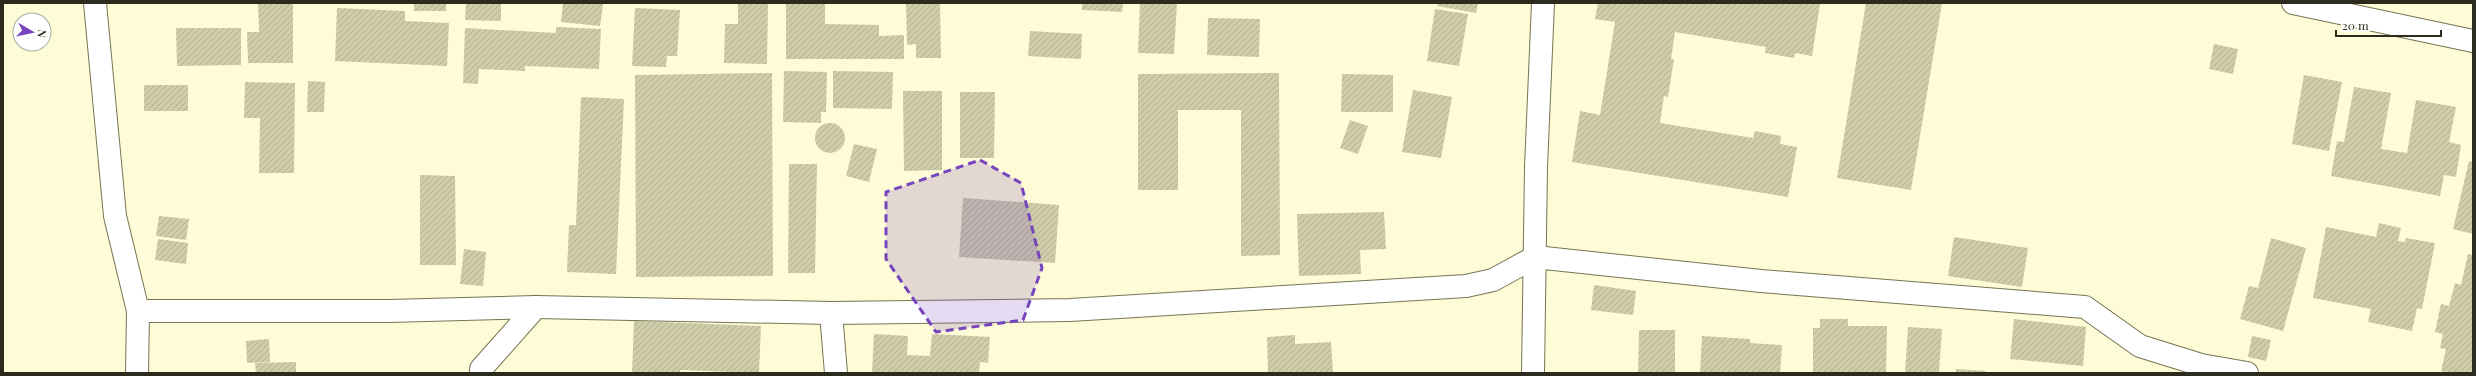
<svg xmlns="http://www.w3.org/2000/svg" width="2476" height="376" font-family="'Playfair Display',serif">
  <style>
    .building { fill: url(#building-hatch) }
    .lines { fill: none; stroke-linecap: round; stroke-linejoin: round }
    .minor-casing { stroke: #767453; stroke-width: 24 }
    .minor { stroke: #fff; stroke-width: 22 }
    .marked { fill: #7645bd; fill-opacity: 0.2; stroke: #7645bd; stroke-width: 3; stroke-dasharray: 8 5; stroke-linejoin: round }
  </style>
  <defs>
    <pattern id="building-hatch" width="6" height="6" patternUnits="userSpaceOnUse"><rect width="6" height="6" fill="#cfcda9"/><path d="M-1 1l2-2M0 6l6-6M5 7l2-2" fill="none" stroke="#b2b091"/></pattern>
  </defs>
  <rect width="100%" height="100%" fill="#fefcd7"/>
  <g class="building">
    <polygon points="258,3 293,3 293,63 248,63 247,32 259,32"/>
    <rect x="414" y="3" width="32" height="8"/>
    <polygon points="466,3 501,3 501,21 465,20"/>
    <polygon points="563,3 603,4 600,26 561,22"/>
    <polygon points="738,3 768,3 767,64 724,63 725,24 738,24"/>
    <polygon points="786,3 825,3 825,24 879,25 879,36 904,35 904,59 786,59"/>
    <polygon points="906,3 940,3 941,58 916,58 916,44 907,45"/>
    <polygon points="1082,3 1123,3 1122,12 1082,10"/>
    <polygon points="1140,3 1177,3 1174,54 1138,53"/>
    <polygon points="1438,3 1478,3 1476,13 1437,6"/>
    <polygon points="1598,3 1820,4 1812,56 1795,53 1794,58 1765,53 1766,47 1675,32 1671,59 1674,59 1668,97 1664,96 1660,123 1753,138 1755,131 1781,136 1780,144 1797,147 1788,197 1572,162 1580,111 1600,115 1615,22 1595,19"/>
    <polygon points="1866,3 1942,3 1911,190 1837,178"/>
    <polygon points="337,8 405,11 405,21 449,23 447,66 335,61"/>
    <polygon points="635,8 680,10 677,56 667,56 666,67 632,66"/>
    <polygon points="1435,9 1468,14 1459,66 1427,61"/>
    <polygon points="1208,18 1260,19 1259,57 1207,55"/>
    <polygon points="556,27 601,29 599,69 525,66 525,71 479,69 478,84 463,83 465,28 556,33"/>
    <polygon points="176,28 241,28 241,65 177,66"/>
    <polygon points="1030,31 1082,34 1081,59 1028,56"/>
    <polygon points="2214,44 2238,49 2233,74 2209,69"/>
    <polygon points="784,71 827,72 826,112 821,112 821,123 783,122"/>
    <polygon points="833,71 893,72 892,109 833,108"/>
    <polygon points="772,73 773,276 636,277 635,75"/>
    <polygon points="1279,73 1280,255 1241,256 1241,110 1178,110 1178,190 1138,190 1138,74"/>
    <polygon points="1342,74 1393,75 1393,112 1341,112"/>
    <polygon points="2304,75 2342,82 2329,151 2292,144"/>
    <polygon points="308,81 325,82 324,112 307,112"/>
    <polygon points="245,82 295,83 294,173 259,173 260,118 244,118"/>
    <rect x="144" y="85" width="44" height="26"/>
    <polygon points="2354,87 2391,93 2381,149 2407,153 2416,100 2456,107 2449,142 2461,145 2456,177 2444,175 2440,196 2331,176 2337,141 2344,142"/>
    <polygon points="1413,90 1452,97 1441,158 1402,152"/>
    <polygon points="903,91 942,91 942,170 904,171"/>
    <polygon points="960,92 995,92 994,158 960,158"/>
    <polygon points="581,97 624,99 616,274 567,272 569,225 576,225"/>
    <polygon points="1350,120 1368,126 1358,154 1340,148"/>
    <circle cx="830" cy="138" r="15"/>
    <polygon points="854,144 877,149 869,182 846,176"/>
    <polygon points="2469,161 2473,162 2473,234 2453,229"/>
    <polygon points="789,164 817,164 815,273 788,273"/>
    <polygon points="420,175 455,176 456,265 420,265"/>
    <polygon points="963,198 1059,205 1055,263 959,257"/>
    <polygon points="1384,212 1386,249 1360,250 1361,274 1299,276 1297,214"/>
    <polygon points="159,216 189,219 186,240 156,236"/>
    <polygon points="2379,223 2401,228 2398,241 2405,242 2406,238 2435,243 2422,309 2417,308 2412,331 2368,322 2371,309 2313,298 2326,227 2376,237"/>
    <polygon points="1954,237 2028,248 2022,287 1948,276"/>
    <polygon points="2271,238 2306,248 2283,331 2240,319 2249,286 2258,288"/>
    <polygon points="158,239 188,243 186,264 155,260"/>
    <polygon points="464,249 486,252 483,286 460,284"/>
    <polygon points="2468,254 2473,255 2473,373 2449,373 2441,371 2446,349 2440,348 2443,334 2435,332 2441,304 2449,306 2455,283 2461,285"/>
    <polygon points="1594,285 1636,291 1633,315 1591,310"/>
    <polygon points="1820,319 1848,319 1848,326 1887,326 1886,373 1813,373 1813,328 1820,328"/>
    <polygon points="2014,319 2086,327 2083,366 2010,359"/>
    <polygon points="634,321 761,326 759,373 680,370 680,373 632,373"/>
    <polygon points="1908,327 1942,329 1939,373 1905,373"/>
    <polygon points="1639,330 1675,330 1675,373 1638,373"/>
    <polygon points="874,334 908,336 907,355 930,356 932,334 990,337 988,363 980,362 979,373 872,373"/>
    <polygon points="1295,335 1295,344 1331,342 1333,373 1268,373 1267,337"/>
    <polygon points="1702,336 1750,339 1750,343 1782,345 1780,373 1700,373"/>
    <polygon points="2252,336 2271,340 2266,361 2248,357"/>
    <polygon points="269,339 270,362 247,363 246,341"/>
    <polygon points="296,362 296,373 256,373 255,363"/>
    <polygon points="1956,369 1986,371 1986,373 1956,373"/>
  </g>
  <g class="lines">
    <defs>
      <g id="minor">
        <polyline points="95,3 115,216 138,311 137,373"/>
        <polyline points="2293,3 2473,41"/>
        <polyline points="536,307 831,313 1070,310 1466,286 1493,280 1535,257 1761,281 2085,307 2140,346 2201,365 2247,373"/>
        <polyline points="138,311 389,311 536,307 481,369 481,373"/>
        <polyline points="831,313 836,373"/>
        <polyline points="1533,373 1536,167 1543,3"/>
      </g>
    </defs>
    <use href="#minor" class="minor-casing"/>
    <use href="#minor" class="minor"/>
  </g>
  <path class="marked" d="M980,160L1021,183L1042,268L1023,320L936,332L886,259V192Z"/>
  <rect width="2476" height="376" fill="none" stroke="#2c2b1d" stroke-width="8"/>
  <g transform="translate(32 32) rotate(99)"><circle r="19" fill="#ffffff" stroke="#abaaa5"/>
  <path d="M0-3L7 15L0 10L-7 15Z" fill="#7645bd"/>
  <text y="-6" font-size="11" font-weight="bold" text-anchor="middle" fill="#2c2b1d">N</text>
  </g>
  <path d="M2336 30v6h105v-6" fill="none" stroke="#2c2b1d" stroke-width="2"/>
  <text x="2342" y="30" font-size="12" fill="#2c2b1d" stroke="#ffffff" stroke-width="3" paint-order="stroke">20 m</text>
</svg>
